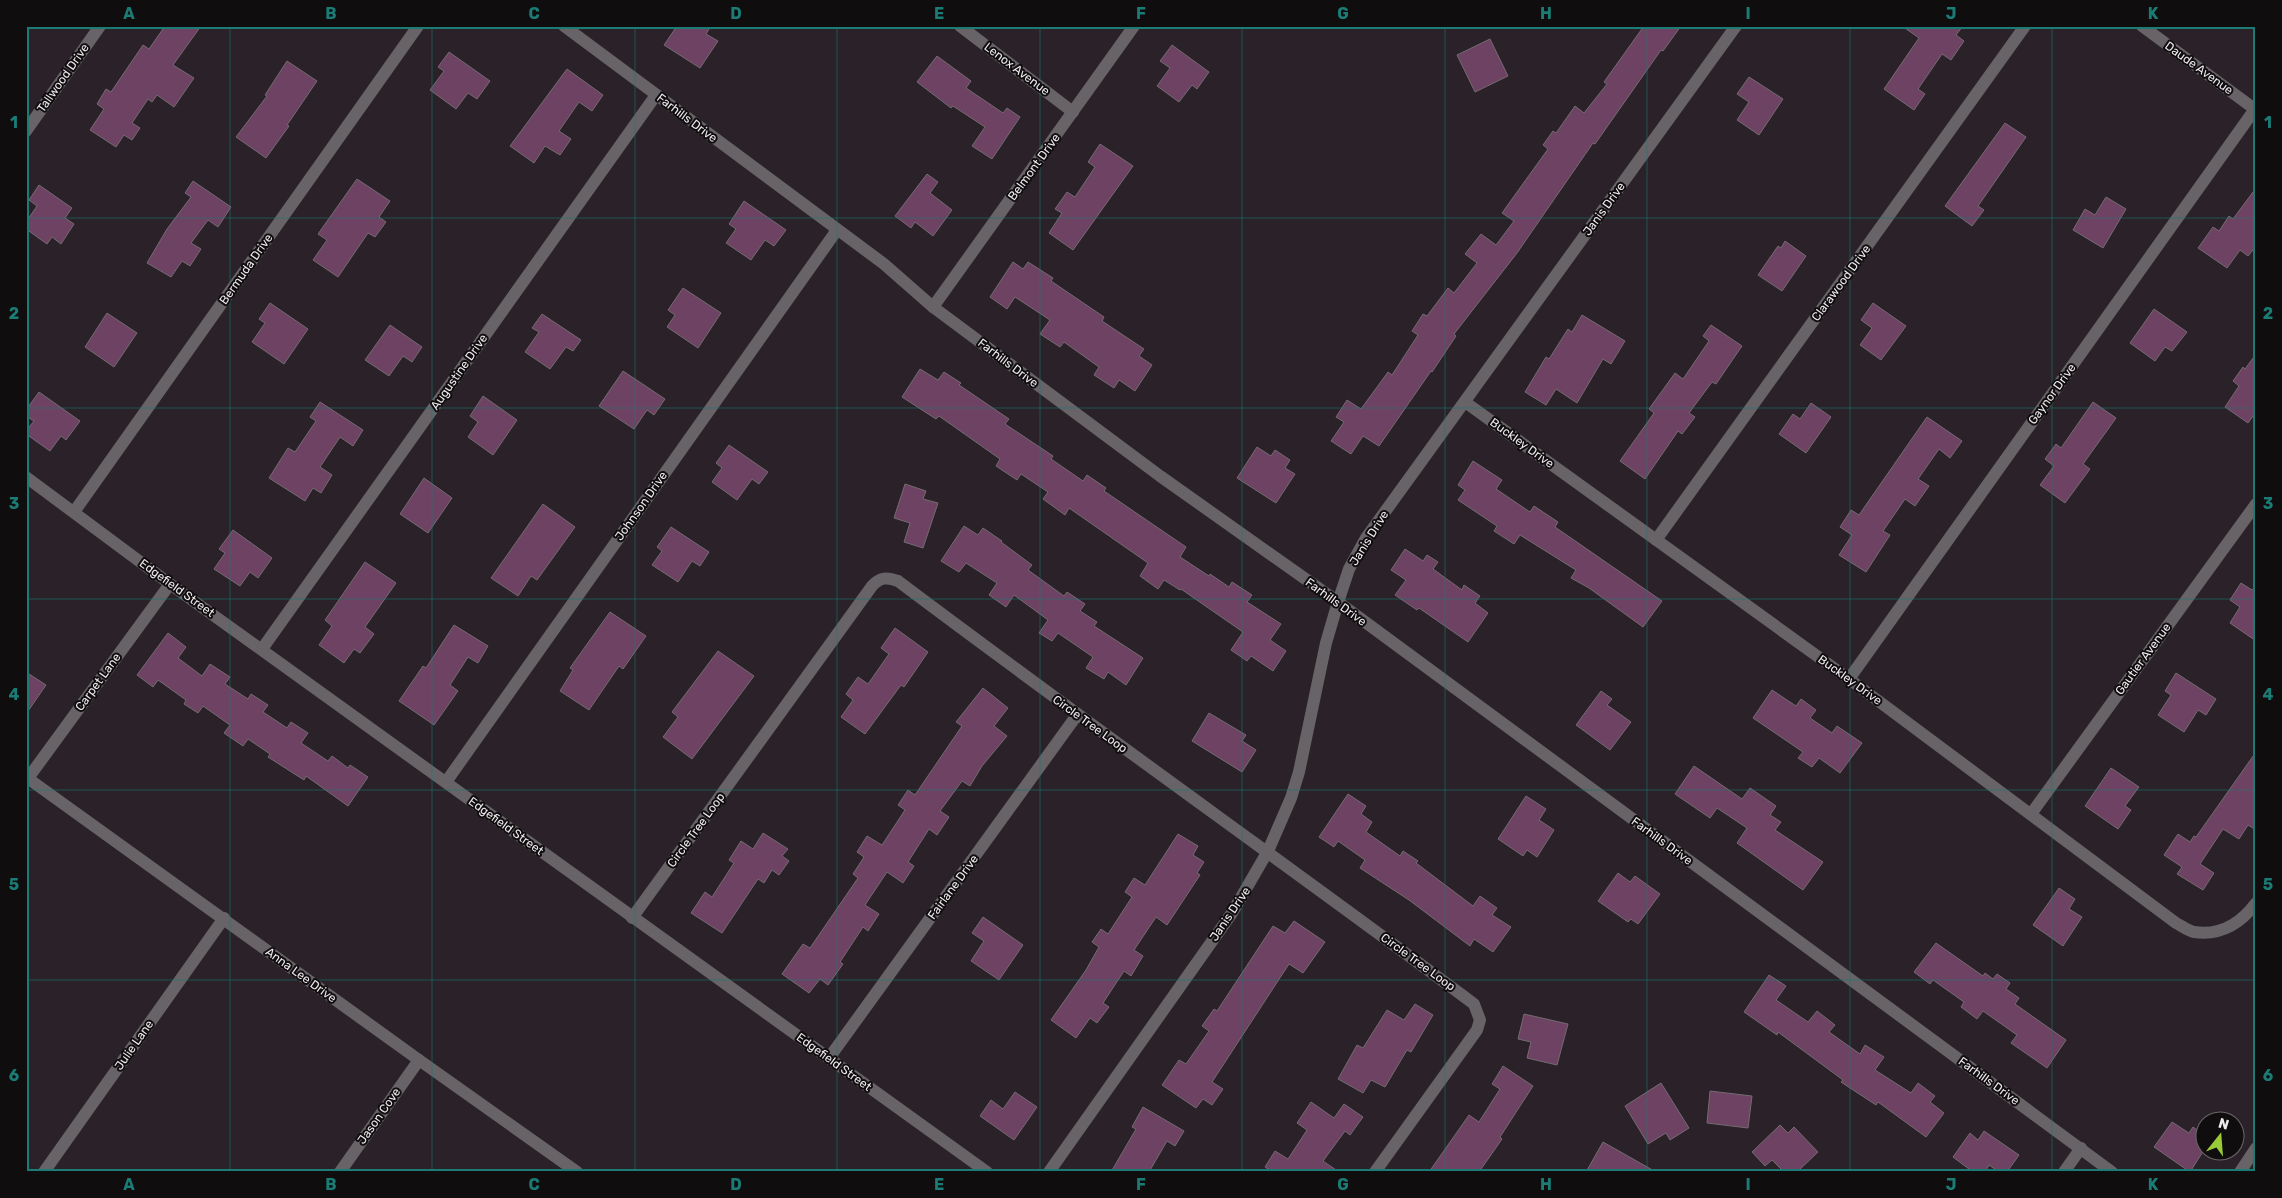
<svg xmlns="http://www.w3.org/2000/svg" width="2282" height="1198" font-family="Rubik,sans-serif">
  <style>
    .building { fill: #6e4263; stroke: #746b71 }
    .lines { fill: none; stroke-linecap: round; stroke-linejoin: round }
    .minor { stroke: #676366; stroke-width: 12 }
    .grid { fill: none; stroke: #1a7c74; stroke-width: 1; stroke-opacity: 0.55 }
    .labels { text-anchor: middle; stroke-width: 4; stroke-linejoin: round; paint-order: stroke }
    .street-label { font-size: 12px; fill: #f0ebef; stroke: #100d0f }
    .neatline { fill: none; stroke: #1a7c74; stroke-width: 2 }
    .grid-label { font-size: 16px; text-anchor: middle; font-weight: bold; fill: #1a7c74 }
  </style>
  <rect width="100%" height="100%" fill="#2a2228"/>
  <g class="building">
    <polygon points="165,26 201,26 173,65 194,78 174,107 157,95 152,102 148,99 132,123 140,128 132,140 124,135 116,147 90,130 104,109 97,104 106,89 111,92 143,45 149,49"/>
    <polygon points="677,26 711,26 706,34 718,41 700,68 664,45"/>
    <polygon points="1644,26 1681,26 1663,51 1661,50 1595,144 1593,143 1517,253 1454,334 1456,336 1432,372 1431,371 1379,446 1363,436 1351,454 1331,441 1344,422 1336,417 1347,400 1361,409 1388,372 1392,375 1418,335 1412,331 1423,314 1427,316 1448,288 1454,293 1477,263 1465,254 1481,234 1496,245 1514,221 1502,213 1548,149 1543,145 1553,131 1556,133 1575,106 1584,113 1607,84 1604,82"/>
    <polygon points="1902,26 1963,26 1956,35 1964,41 1951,60 1942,54 1918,89 1925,94 1914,110 1884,89 1919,38"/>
    <polygon points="1490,39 1508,76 1475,92 1457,55"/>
    <polygon points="1172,45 1209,72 1197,89 1192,85 1179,102 1157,86 1170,68 1160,61"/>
    <polygon points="449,52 490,81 477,99 468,93 456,109 430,90 444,71 438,67"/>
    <polygon points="937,56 971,81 966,88 1003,113 1007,108 1020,117 992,159 972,146 985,127 953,106 951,108 917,82"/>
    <polygon points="287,61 317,81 287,125 289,126 266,158 236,137 267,96 265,95"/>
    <polygon points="567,69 603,95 592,111 579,102 559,131 571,139 560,155 545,146 534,163 510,146"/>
    <polygon points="1749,77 1783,99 1759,135 1737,120 1749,102 1737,94"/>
    <polygon points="2005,123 2026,137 1978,206 1984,210 1972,226 1945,206"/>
    <polygon points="1100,144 1133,166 1073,250 1049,233 1062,213 1055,209 1067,192 1075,197 1095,167 1088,162"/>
    <polygon points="927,174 938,182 930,193 952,210 933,236 915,222 911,228 895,216"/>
    <polygon points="357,179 390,201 379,217 386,222 375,237 368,233 338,277 313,260 327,240 318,234"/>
    <polygon points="193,181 231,207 218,227 208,220 191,243 201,249 190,266 182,261 171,277 147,263 167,229 191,197 185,193"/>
    <polygon points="39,185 72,208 65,218 74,224 61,244 52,237 47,244 26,229 26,222 37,206 29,200"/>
    <polygon points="2256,188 2256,246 2248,256 2240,250 2227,268 2198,248 2213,227 2219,231 2229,216 2233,219"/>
    <polygon points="2106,197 2126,209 2103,248 2073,230 2085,209 2095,215"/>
    <polygon points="744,201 786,230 774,246 765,240 751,260 726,243 736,229 729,224"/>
    <polygon points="1785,241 1806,256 1782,291 1758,275 1778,246 1781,248"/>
    <polygon points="1013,262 1023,269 1028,262 1053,278 1051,281 1104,317 1102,321 1144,349 1139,356 1152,365 1135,391 1119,380 1114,388 1094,375 1099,367 1064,342 1060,347 1040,334 1050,320 1015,297 1007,309 990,297"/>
    <polygon points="683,288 721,313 698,348 667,327 675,315 668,310"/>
    <polygon points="270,303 308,329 284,364 252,342 265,323 259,319"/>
    <polygon points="1873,303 1906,326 1881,360 1860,345 1872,328 1861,320"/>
    <polygon points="2154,309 2187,332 2172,351 2165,347 2155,361 2130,343"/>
    <polygon points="107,313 137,333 114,367 85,347"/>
    <polygon points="542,314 581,340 573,351 566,347 550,369 525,352 539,332 532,328"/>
    <polygon points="1582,315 1625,341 1611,364 1603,359 1577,403 1556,389 1546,405 1525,392 1546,357 1549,359 1568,329 1572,332"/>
    <polygon points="390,325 422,347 412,362 403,356 389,376 365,360"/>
    <polygon points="1711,325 1742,346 1716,384 1712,382 1689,413 1695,417 1682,434 1678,431 1645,479 1620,461 1654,413 1649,409 1675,373 1683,379 1709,341 1703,336"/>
    <polygon points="2256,354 2256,412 2248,423 2225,407 2239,386 2233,381 2243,367 2245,369"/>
    <polygon points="920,369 938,380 944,372 961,383 959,385 1009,419 1005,424 1053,456 1051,459 1083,481 1087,475 1106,488 1104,491 1186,547 1180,557 1209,576 1210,574 1229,587 1232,582 1252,595 1247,602 1281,624 1270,640 1286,651 1273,671 1251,656 1247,661 1231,650 1243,632 1181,589 1180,590 1164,580 1158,589 1140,576 1148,563 1069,508 1065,515 1043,499 1048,492 1021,474 1017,480 996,466 1000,459 939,416 936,419 902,397"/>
    <polygon points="623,371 665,399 654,415 647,410 634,429 599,406"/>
    <polygon points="39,392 80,421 66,440 61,436 50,451 26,434 26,431 34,421 26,416 26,410"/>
    <polygon points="483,396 517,420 493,455 468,437 478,422 470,416"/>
    <polygon points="320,402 363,430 353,446 340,437 320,467 332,475 321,493 313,488 305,501 269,478 288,448 295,452 316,421 310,417"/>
    <polygon points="2093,402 2116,418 2083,464 2090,469 2065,503 2040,485 2054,466 2045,459 2056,444 2061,448"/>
    <polygon points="1811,403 1831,417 1806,453 1779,434 1793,414 1800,419"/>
    <polygon points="1927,417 1962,441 1950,458 1939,449 1918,479 1929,486 1915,506 1905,499 1883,531 1890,535 1866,572 1839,555 1852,535 1840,527 1851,510 1859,515"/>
    <polygon points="729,445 768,472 759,484 752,479 737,500 712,482 722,468 716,463"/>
    <polygon points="1257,447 1271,456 1275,450 1290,460 1285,468 1295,474 1276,503 1237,478"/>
    <polygon points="1473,461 1502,480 1496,489 1530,512 1534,506 1558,522 1555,527 1662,601 1643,627 1589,588 1571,578 1576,570 1520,535 1514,544 1494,531 1497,526 1458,500 1465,490 1458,485"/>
    <polygon points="424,478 452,498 428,533 400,514"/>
    <polygon points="905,484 926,491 923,499 938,503 923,548 904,542 910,523 894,518"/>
    <polygon points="543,504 575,527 537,580 531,576 518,596 491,578"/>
    <polygon points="964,526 978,535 983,528 1002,541 1001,542 1032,565 1028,570 1064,596 1067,592 1085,604 1080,611 1097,622 1094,626 1143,658 1126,685 1108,672 1104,679 1086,668 1093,657 1058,633 1052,641 1039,633 1048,620 1014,595 1006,607 989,595 997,583 966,563 959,572 941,561"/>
    <polygon points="671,527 709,552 700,566 692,561 678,582 652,565 662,551 657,547"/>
    <polygon points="233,530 272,558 258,578 250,572 240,586 214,569 225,553 219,549"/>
    <polygon points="1405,549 1423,561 1427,555 1438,562 1433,569 1462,590 1464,585 1480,596 1475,603 1488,613 1468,642 1419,608 1417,610 1395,595 1406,580 1391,570"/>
    <polygon points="365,562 396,583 365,627 374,634 360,653 354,649 344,663 319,645 332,626 325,620"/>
    <polygon points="2241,583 2252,590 2256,586 2256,641 2230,623 2240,607 2230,600"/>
    <polygon points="610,612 646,636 623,669 619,666 589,710 560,691 573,670 570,668"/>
    <polygon points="454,625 488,646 478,663 468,657 450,685 458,691 434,725 399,701 423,666 426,668"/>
    <polygon points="895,628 928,652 904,687 901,685 865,734 841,717 853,700 846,694 858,677 868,684 889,654 881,648"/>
    <polygon points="168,633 186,647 178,658 202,676 210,664 230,677 225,684 248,699 251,694 268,705 263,712 287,728 291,722 308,733 301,743 328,761 332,756 348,768 350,765 368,777 348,806 306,776 304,780 268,757 270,754 248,739 243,746 224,733 230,725 203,706 198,713 184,704 186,700 158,680 153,687 137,675"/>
    <polygon points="718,651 754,676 692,759 663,737 678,717 672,712"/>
    <polygon points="26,672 46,685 26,714"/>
    <polygon points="2176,673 2216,699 2206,715 2198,710 2184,732 2158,715 2171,695 2165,691"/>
    <polygon points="983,688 1008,708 994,726 1007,736 982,766 970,786 962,781 940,811 949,817 937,835 929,829 908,862 914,866 903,883 887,872 865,905 879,914 868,931 863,927 840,962 843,964 828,985 820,979 809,993 782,974 803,944 810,948 858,878 853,874 864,857 857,852 867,836 882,845 905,810 898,805 908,790 915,795 962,726 956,722"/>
    <polygon points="1772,690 1796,706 1801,699 1816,710 1810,718 1832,733 1837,726 1862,743 1840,773 1819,758 1812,767 1798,758 1803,752 1753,718"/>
    <polygon points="1601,691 1612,699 1607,705 1631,722 1610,750 1576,725"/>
    <polygon points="1209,713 1246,735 1242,741 1256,750 1242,772 1192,741"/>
    <polygon points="2256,752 2256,830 2248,825 2239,839 2223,829 2200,864 2214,873 2203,890 2177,874 2182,867 2164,855 2178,834 2190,842 2194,836 2196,837"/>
    <polygon points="1694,766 1742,799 1750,788 1776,806 1770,815 1781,822 1775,830 1823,862 1803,890 1737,843 1747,828 1717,808 1710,818 1675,794"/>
    <polygon points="2111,768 2139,787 2125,806 2131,810 2118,829 2085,806"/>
    <polygon points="1348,794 1366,806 1361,814 1372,822 1366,832 1400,856 1403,851 1418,861 1416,863 1473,906 1480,896 1497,908 1492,915 1511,927 1493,952 1474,939 1470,946 1409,900 1360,868 1365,860 1338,841 1334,847 1319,837"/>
    <polygon points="1526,796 1546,809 1539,820 1554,830 1537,857 1527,850 1523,856 1498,839"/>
    <polygon points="763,833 788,849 782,856 789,861 779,875 772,870 764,883 758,879 722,933 691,913 705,892 712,897 734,863 729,860 741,841 753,849"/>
    <polygon points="1178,834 1198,846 1193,855 1204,862 1197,873 1200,875 1167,925 1156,917 1134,950 1143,956 1131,976 1124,971 1103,1003 1109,1007 1097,1023 1090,1018 1076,1038 1051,1020 1086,970 1099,947 1092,942 1101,929 1108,934 1132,897 1125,892 1134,878 1145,885"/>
    <polygon points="1618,873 1630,882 1635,876 1660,894 1638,924 1631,919 1628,922 1598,901"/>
    <polygon points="2059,888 2075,899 2069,909 2082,917 2063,946 2033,925"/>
    <polygon points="983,917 1023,945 999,980 971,961 984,941 972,933"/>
    <polygon points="1294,921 1325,942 1303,973 1289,964 1212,1082 1223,1089 1212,1105 1203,1099 1196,1108 1162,1085 1179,1060 1186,1064 1209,1031 1202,1026 1214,1009 1217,1011 1273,926 1285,933"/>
    <polygon points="1936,943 1983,976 1985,973 1993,979 1997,974 2010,983 2006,989 2019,998 2015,1004 2066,1040 2047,1068 2011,1043 2017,1035 1983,1011 1977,1019 1961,1007 1964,1002 1933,980 1930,984 1914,972"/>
    <polygon points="1769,975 1786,986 1776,1000 1808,1022 1817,1011 1835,1025 1829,1032 1860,1054 1865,1045 1884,1057 1875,1070 1911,1093 1918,1083 1935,1096 1930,1102 1944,1113 1926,1137 1878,1102 1876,1105 1841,1082 1843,1080 1778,1032 1777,1035 1744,1012"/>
    <polygon points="1415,1004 1433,1015 1411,1052 1407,1050 1385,1087 1371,1080 1363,1093 1338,1079 1357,1045 1363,1048 1387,1010 1404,1020"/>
    <polygon points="1524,1014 1568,1024 1557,1065 1527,1058 1531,1042 1518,1039"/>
    <polygon points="1503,1066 1533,1086 1500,1137 1502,1139 1479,1172 1429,1172 1469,1115 1479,1122 1500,1089 1492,1084"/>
    <polygon points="1661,1083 1689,1128 1670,1140 1666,1133 1648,1144 1625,1106"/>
    <polygon points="1710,1091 1752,1096 1748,1128 1707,1123"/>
    <polygon points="1015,1092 1037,1107 1014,1140 980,1116 991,1100 1003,1109"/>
    <polygon points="1311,1102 1334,1118 1344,1104 1363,1117 1350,1135 1345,1131 1323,1161 1339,1172 1273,1172 1265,1167 1275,1151 1288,1159 1307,1130 1297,1123"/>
    <polygon points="1143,1107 1184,1131 1175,1146 1167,1141 1149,1172 1111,1172 1136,1129 1132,1127"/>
    <polygon points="2172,1122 2189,1133 2193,1127 2204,1135 2204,1150 2190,1172 2154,1147"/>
    <polygon points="1780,1125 1788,1133 1794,1127 1818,1152 1797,1172 1784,1172 1772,1160 1765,1166 1752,1152"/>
    <polygon points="1984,1131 2019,1155 2007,1172 1999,1172 1989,1165 1985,1172 1973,1172 1953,1157 1970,1133 1978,1140"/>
    <polygon points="1603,1142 1626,1155 1656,1172 1586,1172"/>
  </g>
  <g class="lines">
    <g class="minor">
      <polyline points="564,26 884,264 933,307 1160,476 1338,602 2112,1172"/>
      <polyline points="960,26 1073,112"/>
      <polyline points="2142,26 2256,110"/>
      <polyline points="26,131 100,26"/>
      <polyline points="933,307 1134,26"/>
      <path d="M1465,402L1849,679L2176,923C2182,926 2188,931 2194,932C2221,936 2241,923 2256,903"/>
      <polyline points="26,477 170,584 987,1172"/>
      <polyline points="74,512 418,26"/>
      <polyline points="1656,540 2025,26"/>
      <polyline points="262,649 656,95"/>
      <polyline points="1849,679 2255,109"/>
      <polyline points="26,777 419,1060 577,1172"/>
      <polyline points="26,781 170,584"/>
      <polyline points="446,782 837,230"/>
      <polyline points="2031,814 2256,504"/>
      <path d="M632,918L872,586C880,577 887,577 898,581C1088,724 1283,862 1474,1004L1480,1020L1477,1030L1375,1172"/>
      <polyline points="829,1058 1077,715"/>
      <polyline points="44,1172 224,918"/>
      <polyline points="340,1172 419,1060"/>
      <polyline points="1049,1172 1232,913 1268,851 1291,798 1299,772 1326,643 1338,602 1349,569 1366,538 1736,26"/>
      <polyline points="2064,1172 2081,1148"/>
      <polyline points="2240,1172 2256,1148"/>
    </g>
  </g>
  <path class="grid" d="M230,26V1172M432,26V1172M635,26V1172M837,26V1172M1040,26V1172M1242,26V1172M1445,26V1172M1647,26V1172M1850,26V1172M2052,26V1172M26,218H2256M26,408H2256M26,599H2256M26,790H2256M26,980H2256"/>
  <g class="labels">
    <g class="street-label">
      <text transform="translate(2199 68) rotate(36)" y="4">Daude Avenue</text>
      <text transform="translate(1017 69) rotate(37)" y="4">Lenox Avenue</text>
      <text transform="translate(63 78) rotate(-55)" y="4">Tallwood Drive</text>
      <text transform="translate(687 118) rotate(37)" y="4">Farhills Drive</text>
      <text transform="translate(1034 167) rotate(-54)" y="4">Belmont Drive</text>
      <text transform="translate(1604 209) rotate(-54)" y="4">Janis Drive</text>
      <text transform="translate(246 269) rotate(-55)" y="4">Bermuda Drive</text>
      <text transform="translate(1841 283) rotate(-54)" y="4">Clarawood Drive</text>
      <text transform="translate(1008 363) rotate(37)" y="4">Farhills Drive</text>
      <text transform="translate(459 372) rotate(-55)" y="4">Augustine Drive</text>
      <text transform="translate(2052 394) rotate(-54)" y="4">Gaynor Drive</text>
      <text transform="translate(1522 443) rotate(36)" y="4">Buckley Drive</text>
      <text transform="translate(641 506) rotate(-55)" y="4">Johnson Drive</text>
      <text transform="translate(1369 538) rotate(-58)" y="4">Janis Drive</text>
      <text transform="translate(177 588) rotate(36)" y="4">Edgefield Street</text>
      <text transform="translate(1336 602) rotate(36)" y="4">Farhills Drive</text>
      <text transform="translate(2143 659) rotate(-54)" y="4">Gautier Avenue</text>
      <text transform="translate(1850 680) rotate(36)" y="4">Buckley Drive</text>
      <text transform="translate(98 682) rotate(-54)" y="4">Carpet Lane</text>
      <text transform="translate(1090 724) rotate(36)" y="4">Circle Tree Loop</text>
      <text transform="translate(506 826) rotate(36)" y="4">Edgefield Street</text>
      <text transform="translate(696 830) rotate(-54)" y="4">Circle Tree Loop</text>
      <text transform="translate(1662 841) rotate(36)" y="4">Farhills Drive</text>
      <text transform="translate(953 887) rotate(-54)" y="4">Fairlane Drive</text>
      <text transform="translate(1230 914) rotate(-56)" y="4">Janis Drive</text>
      <text transform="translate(1418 962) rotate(36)" y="4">Circle Tree Loop</text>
      <text transform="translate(301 975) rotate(36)" y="4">Anna Lee Drive</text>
      <text transform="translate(134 1045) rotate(-55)" y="4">Julie Lane</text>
      <text transform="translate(834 1062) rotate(36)" y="4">Edgefield Street</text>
      <text transform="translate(1989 1081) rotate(36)" y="4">Farhills Drive</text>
      <text transform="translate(379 1116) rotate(-55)" y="4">Jason Cove</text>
    </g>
  </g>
  <rect width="2282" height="1198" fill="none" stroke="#100d0f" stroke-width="55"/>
  <g transform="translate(2220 1136) rotate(17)"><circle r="24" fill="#100d0f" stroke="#6a6669"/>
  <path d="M0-4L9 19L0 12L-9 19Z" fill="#99cb36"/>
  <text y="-8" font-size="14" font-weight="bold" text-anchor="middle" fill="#f0ebef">N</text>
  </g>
  <rect x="28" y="28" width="2226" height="1142" class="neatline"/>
  <g class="grid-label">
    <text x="129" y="19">A</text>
    <text x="331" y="19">B</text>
    <text x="534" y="19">C</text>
    <text x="736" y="19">D</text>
    <text x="939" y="19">E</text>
    <text x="1141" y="19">F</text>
    <text x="1343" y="19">G</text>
    <text x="1546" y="19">H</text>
    <text x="1748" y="19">I</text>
    <text x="1951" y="19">J</text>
    <text x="2153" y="19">K</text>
    <text x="14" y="128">1</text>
    <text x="2268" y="128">1</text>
    <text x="14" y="319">2</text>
    <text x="2268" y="319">2</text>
    <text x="14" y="509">3</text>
    <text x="2268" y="509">3</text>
    <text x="14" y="700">4</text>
    <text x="2268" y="700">4</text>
    <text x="14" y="890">5</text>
    <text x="2268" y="890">5</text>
    <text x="14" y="1081">6</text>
    <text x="2268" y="1081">6</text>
    <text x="129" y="1190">A</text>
    <text x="331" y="1190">B</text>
    <text x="534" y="1190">C</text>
    <text x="736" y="1190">D</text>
    <text x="939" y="1190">E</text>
    <text x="1141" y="1190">F</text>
    <text x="1343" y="1190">G</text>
    <text x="1546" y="1190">H</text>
    <text x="1748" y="1190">I</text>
    <text x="1951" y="1190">J</text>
    <text x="2153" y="1190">K</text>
  </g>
</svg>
